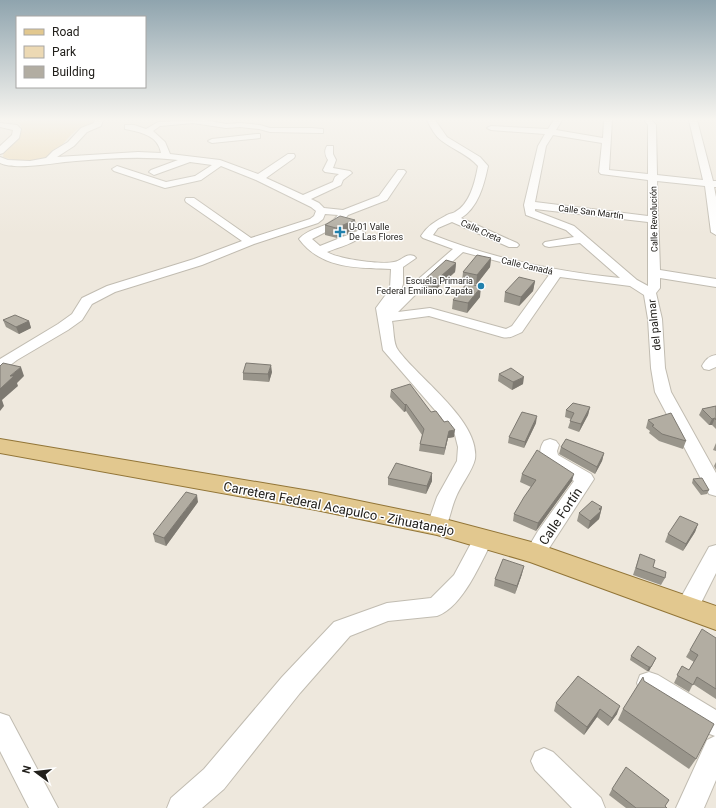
<svg xmlns="http://www.w3.org/2000/svg" width="716" height="808" font-family="Roboto,sans-serif">
  <style>
    .green { fill: #ecd9b4 }
    .lines { fill: none; stroke-linecap: round; stroke-linejoin: round }
    .minor-casing { stroke: #c1bcb1; stroke-width: 2 }
    .major-casing { stroke: #927537; stroke-width: 2 }
    .minor { fill: #fff; fill-rule: evenodd }
    .major { fill: #e2c88f; fill-rule: evenodd }
    .wall { fill: #99958b }
    .shaded-wall { fill: #7d7971 }
    .building { fill: #b2ada2; stroke: #7d7971 }
    .poi-dot { fill: #2181ad; stroke: #fff; stroke-width: 1.5 }
    .labels { text-anchor: middle; stroke-width: 3; stroke-linejoin: round; paint-order: stroke }
    .far-street-label { font-size: 9px; fill: #22201c; stroke: #fff }
    .far-poi-label { font-size: 9px; fill: #22201c; stroke: #fff; text-anchor: start }
    .street-label { font-size: 11px; fill: #22201c; stroke: #fff }
    .near-street-label { font-size: 13px; fill: #22201c; stroke: #fff }
  </style>
  <rect width="100%" height="100%" fill="#eee8dd"/>
  <path class="green" d="M37,120H96V123C90,125 83,126 78,129C68,136 61,148 51,156C37,166 18,162 3,157L4,151L21,133V126L19,122Z"/>
  <g class="lines">
    <defs>
      <g id="minor">
        <path d="M95,120H103L101,126L87,132L74,146L57,157L138,152L161,153C158,135 140,132 125,129V125H134L146,129L158,122L204,120L226,124L240,123L260,125L270,128H311L323,129V133H320L270,132L259,129L240,127L226,128L193,123L160,126L153,131L165,142L170,154L220,160L258,174L288,154H294L295,156L294,158L266,178L303,195L333,182L335,177L339,174L325,172L323,170L328,160C325,155 324,151 327,146H333V154L336,160L333,168L350,171L352,173L343,180L341,185L311,199L319,203L324,208L343,210L379,196L398,170H404L406,172L387,200L348,215L341,224L312,239L320,246L360,230L365,233C357,243 339,247 327,252C338,259 381,265 394,262C402,261 405,253 414,256L416,258L403,267V284L399,296L453,249L423,238L421,236C428,225 436,221 447,215C450,213 452,214 455,212C470,204 475,182 478,166C469,155 454,150 442,141C435,136 431,128 427,120H435L447,137L480,157L488,166C484,185 478,208 461,218L517,243L519,245L517,247H509L452,222L438,228L433,235C490,258 559,272 620,278L580,243L549,247L545,246L543,244L545,242L574,237L566,230L526,215L524,205L538,146L545,134L491,130L487,128L491,126L548,129L554,120H562L556,130L603,138L604,120H612L609,170L648,174V125L644,120H652L656,125L657,175L703,180L689,120H697L713,181H716V187H714L716,197V235L711,232L705,186L657,181L660,270L716,279V287L660,278V288L656,293L662,319L665,368L671,392L716,473V496L709,494L655,392L651,368L648,319L644,295L630,286L560,277L522,332C515,335 510,339 502,337L429,316L392,321C394,329 393,344 398,350C419,379 480,421 475,459C473,470 460,486 456,497C451,508 450,520 444,531L437,533L430,531L427,526L437,497L457,461L458,447L455,435L441,417L383,350L376,308L390,289L391,269C358,268 321,269 299,239C309,227 329,228 338,215L325,214L323,219L318,223L254,244L202,265L115,292L92,304L82,320L68,330L17,360L5,369L0,370V359L58,324L72,314L82,298L107,286L194,259L242,241L186,202L185,200L186,198H194L251,238L310,219L314,216L316,211L311,207L256,180L221,166L201,180L165,188L114,171L112,169L117,166L166,182L195,176L212,165L190,162L154,175L149,172L151,170L178,160C144,156 110,158 76,161C57,162 16,171 0,163V157L8,160L30,161L46,158L53,151L68,142L81,128L94,123ZM553,135L602,143L599,172L601,174L648,180V216L535,202L546,146ZM535,209L648,222V286L637,280L574,226L535,211ZM463,252L549,275L512,326L506,329L430,308L398,312L413,297Z"/>
        <polygon points="0,123 17,125 21,129 19,138 3,153 0,154 0,146 12,135 13,130 0,127"/>
        <polygon points="257,134 260,134 260,138 212,143 208,141 212,139"/>
        <path d="M716,355V367L709,370L704,369L702,366C705,360 709,356 716,355Z"/>
        <path d="M550,439L556,441L559,445L557,451L558,455L591,474L594,479L542,559L535,561L528,559L525,553L538,531L574,481L544,462C539,454 539,449 544,441Z"/>
        <path d="M483,531L490,534L493,539C481,562 463,607 437,616L388,621L350,636L300,693L224,789L202,808H167L171,798L204,769L282,677L334,622L387,603L431,598L454,575L476,534Z"/>
        <polygon points="716,545 716,573 695,615 687,617 679,615 676,608 679,601 709,547"/>
        <polygon points="649,672 658,675 716,710 716,780 704,808 676,808 707,740 715,736 707,733 640,691 637,683 640,675"/>
        <polygon points="0,713 9,716 58,808 29,808 0,751"/>
        <polygon points="544,748 553,752 601,798 605,808 572,808 535,770 531,761 535,752"/>
      </g>
      <polygon id="major" points="0,439 316,492 437,517 535,543 716,606 716,630 530,562 437,535 316,510 0,453"/>
    </defs>
    <use href="#minor" class="minor-casing"/>
    <use href="#major" class="major-casing"/>
    <use href="#minor" class="minor"/>
    <use href="#major" class="major"/>
  </g>
  <g class="wall">
    <polygon points="355,220 356,230 337,238 325,235 325,225"/>
    <polygon points="491,258 490,267 476,285 462,281 463,272"/>
    <polygon points="456,263 455,272 432,293 423,290 423,281"/>
    <polygon points="535,281 533,291 519,306 504,302 505,292"/>
    <polygon points="480,297 467,313 452,309 453,300"/>
    <polygon points="3,320 29,321 31,328 19,334 6,327"/>
    <polygon points="272,372 269,382 243,380 243,373"/>
    <polygon points="499,374 523,384 512,390 498,381"/>
    <polygon points="391,390 431,412 454,437 448,438 444,455 419,451 420,444 422,435 406,411 404,412 390,397"/>
    <polygon points="716,406 716,429 712,425 709,425 699,415 702,409"/>
    <polygon points="590,407 588,415 579,432 568,428 571,419 565,417 566,410"/>
    <polygon points="648,420 686,441 683,449 659,441 649,433 650,431 646,428"/>
    <polygon points="536,423 524,448 508,443 509,437"/>
    <polygon points="716,443 716,451 713,450"/>
    <polygon points="561,447 604,453 602,461 595,474 559,454"/>
    <polygon points="716,462 716,470 714,466"/>
    <polygon points="522,474 572,481 536,531 513,521 514,514 531,487 520,482"/>
    <polygon points="388,478 432,481 426,494 388,485"/>
    <polygon points="693,479 709,490 707,494 701,495 692,483"/>
    <polygon points="198,502 166,546 155,542 153,534"/>
    <polygon points="602,507 599,519 588,529 577,521 579,513"/>
    <polygon points="698,524 695,532 683,551 665,542 668,534"/>
    <polygon points="640,554 665,578 661,585 633,575"/>
    <polygon points="522,574 515,594 494,586 495,579"/>
    <polygon points="716,638 716,699 693,684 689,692 674,683 682,666 689,670 694,662 686,657 690,650"/>
    <polygon points="631,656 656,658 649,671 647,671 630,660"/>
    <polygon points="578,676 617,714 608,726 597,717 584,735 554,711 556,703"/>
    <polygon points="644,681 696,759 689,769 618,720 623,709"/>
    <polygon points="612,789 665,806 667,808 626,808 609,795"/>
  </g>
  <g class="shaded-wall">
    <polygon points="355,220 356,230 337,238 336,228"/>
    <polygon points="491,258 490,267 476,285 477,275"/>
    <polygon points="456,263 455,272 432,293 433,283"/>
    <polygon points="535,281 533,291 519,306 521,297"/>
    <polygon points="481,287 480,297 467,313 468,303"/>
    <polygon points="29,321 31,328 19,334 16,327"/>
    <polygon points="271,365 272,372 269,382 268,374"/>
    <polygon points="21,367 24,376 17,383 18,386 2,400 4,406 0,411 0,389 10,376"/>
    <polygon points="524,377 523,384 512,390 513,382"/>
    <polygon points="406,404 406,411 404,412 405,405"/>
    <polygon points="590,407 588,415 579,432 581,424"/>
    <polygon points="537,416 536,423 524,448 525,442"/>
    <polygon points="715,418 712,425 709,425 712,419"/>
    <polygon points="455,430 454,437 448,438 444,455 445,448 449,431"/>
    <polygon points="604,453 602,461 595,474 597,467"/>
    <polygon points="432,473 432,481 426,494 427,486"/>
    <polygon points="574,474 572,481 536,531 538,523"/>
    <polygon points="197,495 198,502 166,546 164,538"/>
    <polygon points="602,507 599,519 588,529 590,521 599,509"/>
    <polygon points="698,524 695,532 683,551 686,544"/>
    <polygon points="524,566 522,574 515,594 517,586"/>
    <polygon points="656,658 649,671 647,671 649,667"/>
    <polygon points="620,706 617,714 608,726 612,718"/>
    <polygon points="600,709 597,717 584,735 587,727"/>
  </g>
  <g class="building">
    <polygon points="340,216 355,220 336,228 325,225"/>
    <polygon points="477,255 491,258 477,275 463,272"/>
    <polygon points="446,260 456,263 433,283 423,281"/>
    <polygon points="519,277 535,281 521,297 505,292"/>
    <polygon points="467,283 481,287 468,303 453,300"/>
    <polygon points="15,315 29,321 16,327 3,320"/>
    <polygon points="3,363 21,367 10,376 14,376 0,389 0,366"/>
    <polygon points="246,363 271,365 268,374 243,373"/>
    <polygon points="511,368 524,377 513,382 499,374"/>
    <polygon points="410,384 431,412 436,411 444,422 448,421 455,430 449,431 445,448 420,444 424,429 406,404 405,405 391,390"/>
    <polygon points="573,403 590,407 581,424 570,421 574,413 566,410"/>
    <polygon points="716,406 716,420 715,418 712,419 702,409"/>
    <polygon points="522,412 537,416 525,442 509,437"/>
    <polygon points="671,413 686,441 662,434 652,426 654,425 648,420"/>
    <polygon points="566,439 604,453 597,467 561,447"/>
    <polygon points="537,450 574,474 538,523 514,514 524,497 536,480 522,474"/>
    <polygon points="396,463 432,473 427,486 388,478"/>
    <polygon points="702,478 709,490 703,491 693,479"/>
    <polygon points="186,492 197,495 164,538 153,534"/>
    <polygon points="592,501 602,507 599,509 601,511 590,521 579,513"/>
    <polygon points="680,516 698,524 686,544 668,534"/>
    <polygon points="640,554 655,560 653,567 666,572 665,578 636,568"/>
    <polygon points="503,559 524,566 517,586 495,579"/>
    <polygon points="702,629 716,638 716,689 697,677 693,685 677,675 682,666 689,670 698,655 690,650"/>
    <polygon points="638,646 656,658 651,667 649,667 631,656"/>
    <polygon points="578,676 620,706 612,718 600,709 587,727 556,703"/>
    <polygon points="643,677 644,681 714,724 696,759 623,709"/>
    <polygon points="626,767 669,800 665,806 667,808 636,808 612,789"/>
  </g>
  <linearGradient id="sky" x2="0" y2="1"><stop stop-color="#8fa4ae"/><stop offset="0.51" stop-color="#f7f5f0"/><stop offset="1" stop-color="#f7f5f0" stop-opacity="0"/></linearGradient>
  <rect width="716" height="234" fill="url(#sky)"/>
  <g class="poi-dot">
    <path d="M338 226h4v4h4v4h-4v4h-4v-4h-4v-4h4z"/>
    <circle cx="481" cy="286" r="4"/>
  </g>
  <g class="labels">
    <g class="far-street-label">
      <text transform="translate(591 212) rotate(7)" y="3">Calle San Martín</text>
      <text transform="translate(654 219) rotate(-91)" y="3">Calle Revolución</text>
      <text transform="translate(481 231) rotate(24)" y="3">Calle Creta</text>
      <text transform="translate(527 266) rotate(13)" y="3">Calle Canadá</text>
    </g>
    <g class="far-poi-label">
      <text x="349" y="230">U-01 Valle<tspan x="349" dy="10">De Las Flores</tspan></text>
      <text x="473" y="284" text-anchor="end">Escuela Primaria<tspan x="473" dy="10">Federal Emiliano Zapata</tspan></text>
    </g>
    <g class="street-label">
      <text transform="translate(654 325) rotate(-96)" y="4">del palmar</text>
    </g>
    <g class="near-street-label">
      <text transform="translate(339 508) rotate(11)" y="5">Carretera Federal Acapulco - Zihuatanejo</text>
      <text transform="translate(560 516) rotate(-56)" y="5">Calle Fortín</text>
    </g>
  </g>
  <rect x="16" y="16" width="130" height="72" fill="#ffffff" stroke="#a7a6a4"/>
  <rect x="24" y="29" width="20" height="6" fill="#e2c88f" stroke="#a7a6a4"/>
  <text x="52" y="36" font-size="12" fill="#22201c">Road</text>
  <rect x="24" y="46" width="20" height="12" fill="#ecd9b4" stroke="#a7a6a4"/>
  <text x="52" y="56" font-size="12" fill="#22201c">Park</text>
  <rect x="24" y="66" width="20" height="12" fill="#b2ada2" stroke="#a7a6a4"/>
  <text x="52" y="76" font-size="12" fill="#22201c">Building</text>
  <g transform="translate(36 772) rotate(285)" stroke="#ffffff" stroke-width="3" paint-order="stroke">
  <path d="M0-3L7 15L0 10L-7 15Z" fill="#22201c"/>
  <text y="-6" font-size="11" font-weight="bold" text-anchor="middle" fill="#22201c">N</text>
  </g>
</svg>
